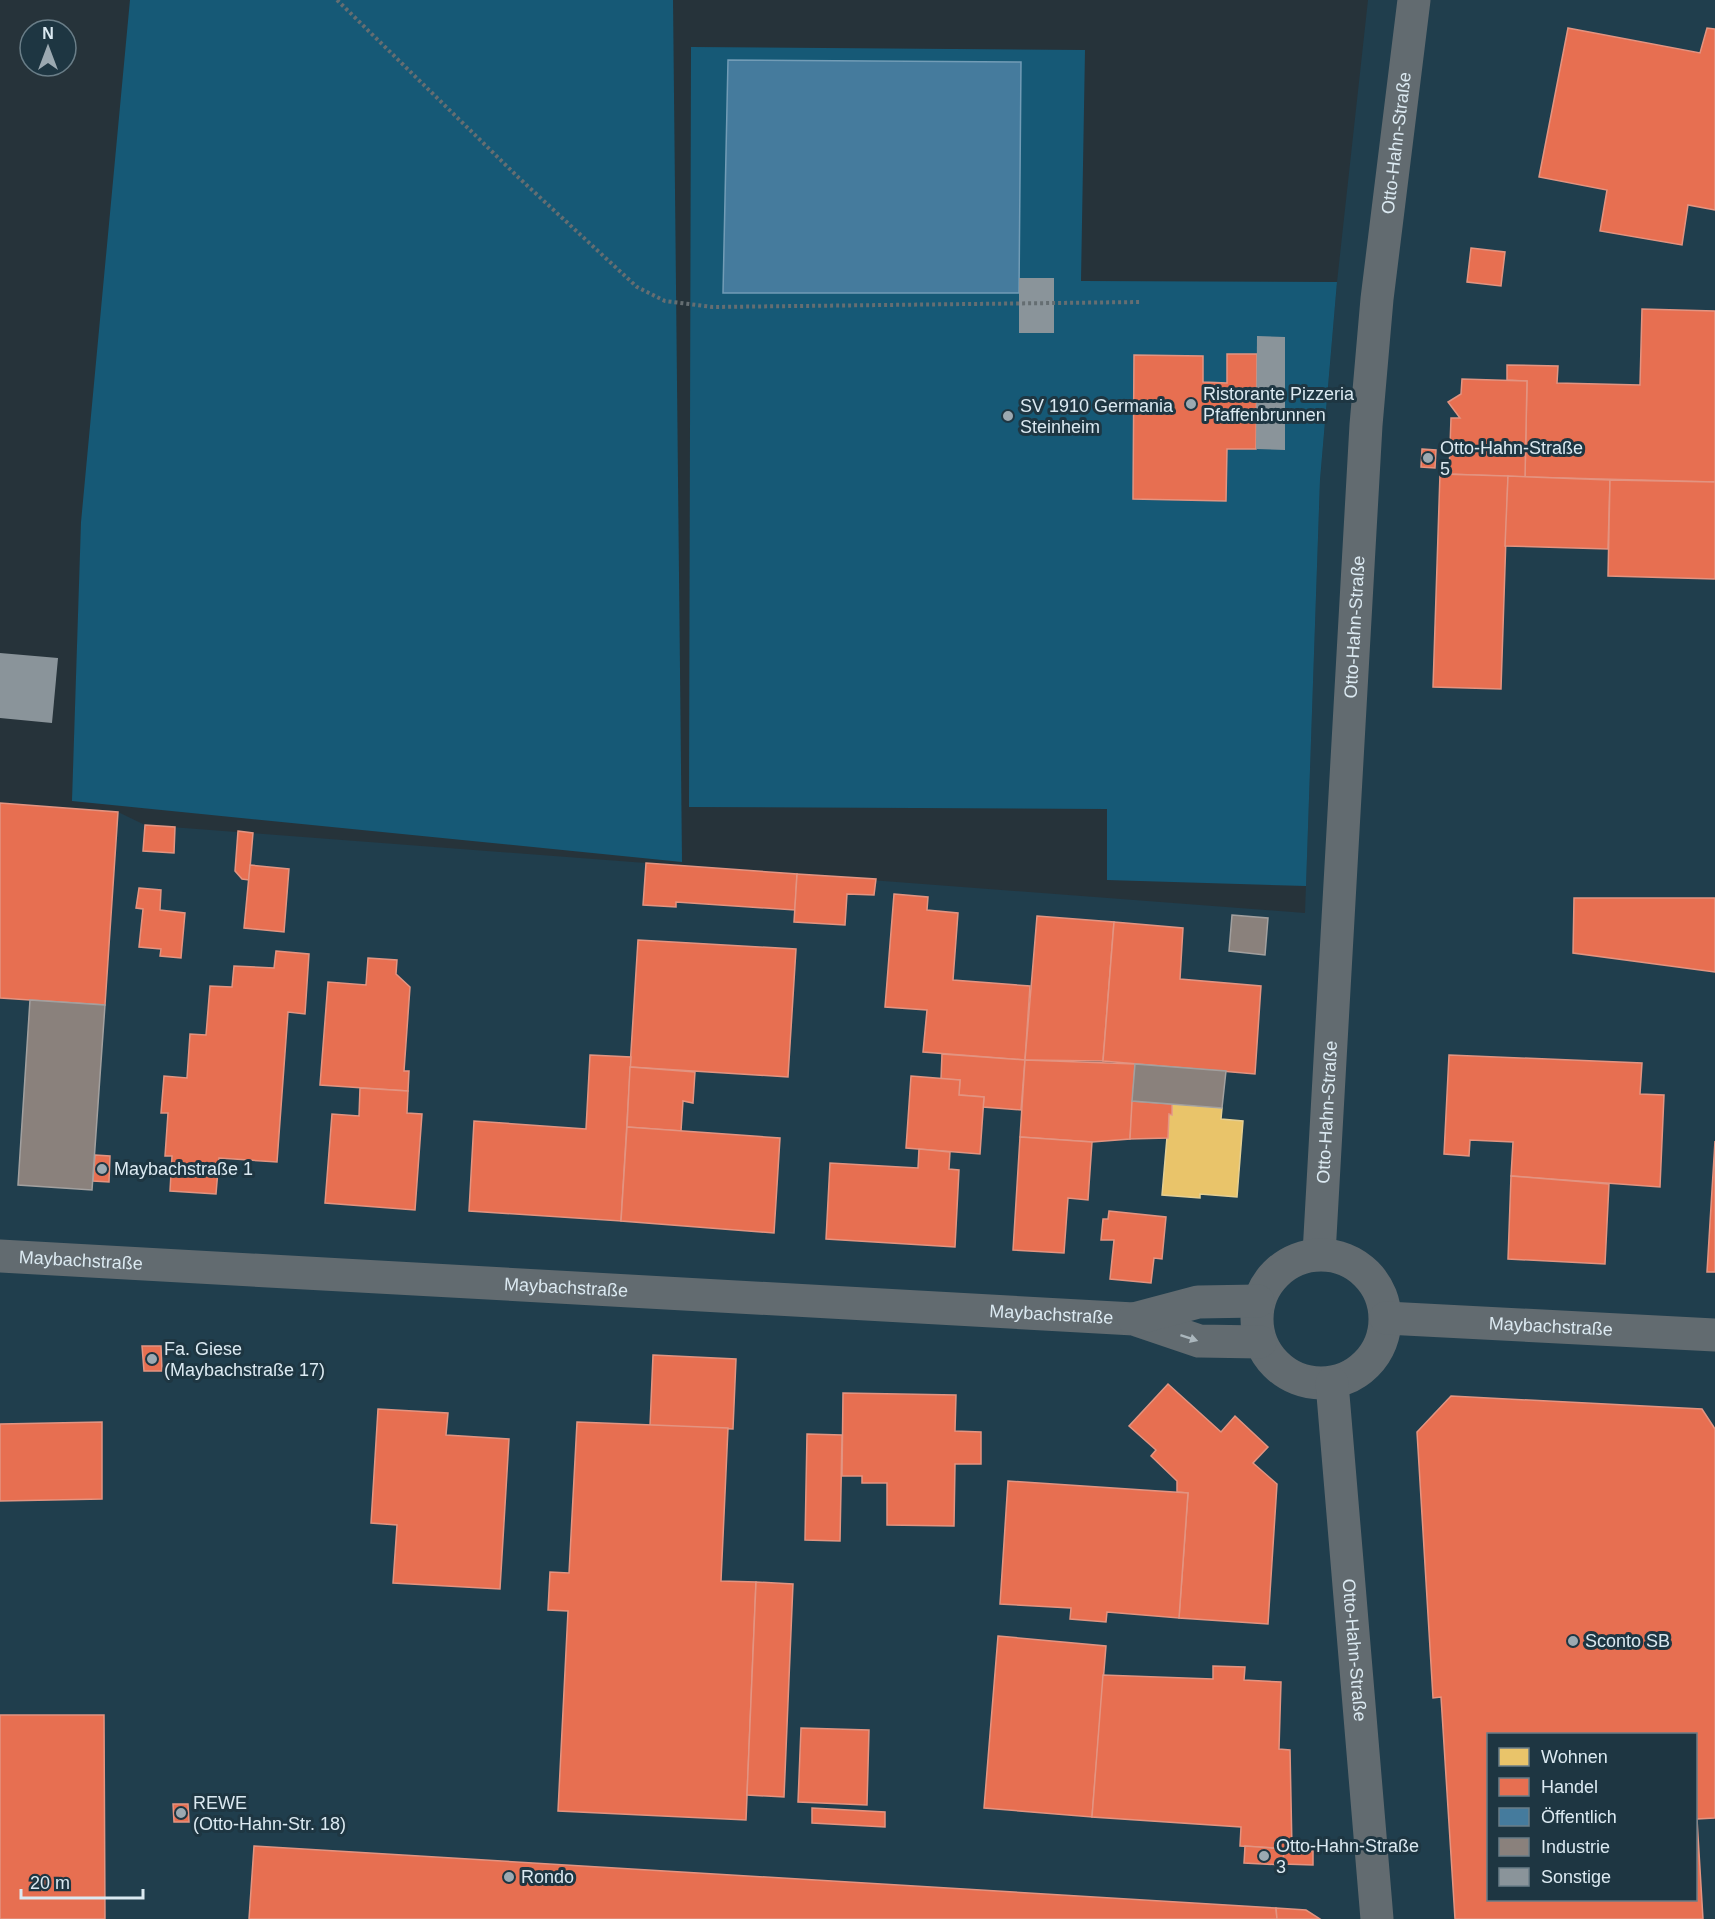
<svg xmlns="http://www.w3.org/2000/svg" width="1715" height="1919" font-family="Helvetica,sans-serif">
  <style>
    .built { fill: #203e4d; fill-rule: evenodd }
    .green { fill: #165976 }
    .homes { fill: #e9c46a; stroke: #e5cf92; stroke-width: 1.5 }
    .shops { fill: #e76f51; stroke: #e39481; stroke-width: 1.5; fill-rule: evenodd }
    .public { fill: #457b9d; stroke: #729cb6; stroke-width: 1.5 }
    .industry { fill: #8a817c; stroke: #a2a09f; stroke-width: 1.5 }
    .building { fill: #8a949a }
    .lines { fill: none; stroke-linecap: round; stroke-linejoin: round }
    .path { stroke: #656e72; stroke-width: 4; stroke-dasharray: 3 3; stroke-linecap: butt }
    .minor { stroke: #626b70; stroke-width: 33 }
    .oneway { fill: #abb7bd }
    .poi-dot { fill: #9ca9b1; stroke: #1e3642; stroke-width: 2 }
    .labels { text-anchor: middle; stroke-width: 6; stroke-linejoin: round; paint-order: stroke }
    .street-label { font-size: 18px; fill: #dbe9f1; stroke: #1e3642 }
    .poi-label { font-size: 18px; fill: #dbe9f1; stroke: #1e3642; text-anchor: start }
  </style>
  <rect width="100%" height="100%" fill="#26333a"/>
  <path class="built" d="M1368,0H1715V1919H0V803L118,812L145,825L1305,913L1320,480L1337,282ZM1488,1734H1696V1900H1488Z"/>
  <g class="green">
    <polygon points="130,0 673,0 682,862 72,801 81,522"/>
    <polygon points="691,47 1085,50 1081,281 1337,282 1320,480 1306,886 1107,880 1107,809 689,807"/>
  </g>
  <polygon class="homes" points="1172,1104 1222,1108 1221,1119 1243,1121 1237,1197 1200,1194 1200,1198 1162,1195 1169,1114 1172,1115"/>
  <g class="shops">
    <polygon points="1568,28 1700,53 1707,28 1715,29 1715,210 1688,205 1682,245 1600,231 1607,190 1539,177"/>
    <polygon points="1471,248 1505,252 1501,286 1467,282"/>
    <polygon points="1642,309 1715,311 1715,482 1525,477 1527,381 1507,380 1507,365 1558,366 1557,383 1640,385"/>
    <polygon points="1227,354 1257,354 1256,449 1227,449 1226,501 1133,499 1134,355 1203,356 1203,382 1227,383"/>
    <polygon points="1462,379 1527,381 1525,477 1449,474 1451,418 1460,418 1448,402 1461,394"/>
    <polygon points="1422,449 1436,450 1435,468 1421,467"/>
    <polygon points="1440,474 1508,476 1501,689 1433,687"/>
    <polygon points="1508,476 1610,480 1608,549 1505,546"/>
    <polygon points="1610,480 1715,482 1715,579 1608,576"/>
    <polygon points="0,803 118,812 105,1005 0,998"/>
    <polygon points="145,825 175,827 174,853 143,851"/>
    <polygon points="238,831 253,833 249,880 242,879 235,871"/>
    <polygon points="646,863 797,874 795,910 676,902 676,907 643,905"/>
    <polygon points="250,865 289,869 284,932 244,928"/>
    <polygon points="797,874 876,879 874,895 847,894 845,925 794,922"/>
    <polygon points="139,888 161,890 160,910 185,913 181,958 160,956 161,949 139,947 143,909 136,908"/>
    <polygon points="894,894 928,897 927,910 958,913 953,980 1030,986 1025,1060 923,1052 927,1010 885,1007"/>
    <polygon points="1574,898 1715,898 1715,972 1573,953"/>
    <polygon points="1037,916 1114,922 1103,1061 1025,1060"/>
    <polygon points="1114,922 1183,928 1180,979 1261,986 1255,1074 1103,1061"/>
    <polygon points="638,940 796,949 788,1077 630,1067"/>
    <polygon points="276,951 309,954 305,1014 288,1012 277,1162 219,1158 216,1194 170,1191 172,1156 165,1156 168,1113 161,1113 164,1076 187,1078 190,1034 206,1035 210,986 232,987 234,966 274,968"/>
    <polygon points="368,958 397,960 396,974 410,987 404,1071 409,1071 408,1091 320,1085 328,982 366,985"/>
    <polygon points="942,1054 1025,1060 1021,1110 983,1107 984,1097 959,1095 960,1080 941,1079"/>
    <polygon points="590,1055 631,1057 621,1221 469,1211 474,1121 586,1129"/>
    <polygon points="1449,1055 1642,1063 1640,1094 1664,1095 1660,1187 1511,1176 1513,1142 1470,1140 1469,1156 1444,1154"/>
    <polygon points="1025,1060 1135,1064 1130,1139 1092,1142 1020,1137"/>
    <polygon points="630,1067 695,1072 693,1103 683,1101 681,1131 627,1127"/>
    <polygon points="911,1076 960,1080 959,1095 984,1097 980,1154 906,1148"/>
    <polygon points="360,1088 408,1091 407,1113 422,1114 415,1210 325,1203 332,1114 359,1116"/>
    <polygon points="1132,1101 1172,1104 1172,1115 1169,1114 1168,1138 1130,1139"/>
    <polygon points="627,1127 780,1138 774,1233 621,1221"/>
    <polygon points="1020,1137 1092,1142 1088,1200 1068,1198 1064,1253 1013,1250"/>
    <polygon points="1715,1141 1715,1272 1707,1272"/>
    <polygon points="919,1149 950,1152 949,1169 959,1170 955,1247 826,1239 830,1163 918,1168"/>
    <polygon points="95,1155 110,1156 109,1182 93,1181"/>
    <polygon points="1511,1176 1609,1184 1605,1264 1508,1259"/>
    <polygon points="1109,1211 1166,1217 1162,1259 1154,1258 1151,1283 1110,1279 1114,1240 1101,1240 1103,1219 1108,1219"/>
    <polygon points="142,1346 161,1346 162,1371 144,1371"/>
    <polygon points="653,1355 736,1359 733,1429 650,1426"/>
    <polygon points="1168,1384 1221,1432 1235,1416 1268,1447 1253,1463 1277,1484 1268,1624 1179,1618 1188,1493 1177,1492 1177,1481 1151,1456 1156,1450 1129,1426"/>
    <polygon points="843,1393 956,1395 955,1431 981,1432 981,1464 955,1464 954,1526 887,1525 887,1483 862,1483 862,1476 842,1476"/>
    <path d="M1451,1396L1702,1409L1715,1429V1818L1697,1819L1703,1919H1455L1441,1697L1433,1698L1417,1432ZM1488,1734H1696V1900H1488Z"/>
    <polygon points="378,1409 448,1413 446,1435 509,1439 500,1589 393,1583 397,1525 371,1523"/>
    <polygon points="102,1422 102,1499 0,1501 0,1424"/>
    <polygon points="577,1422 728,1428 721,1581 756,1582 746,1820 558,1811 568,1611 548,1610 550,1572 569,1573"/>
    <polygon points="807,1434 842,1435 840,1541 805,1540"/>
    <polygon points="1008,1481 1188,1493 1179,1618 1107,1612 1106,1622 1070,1619 1071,1608 1000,1604"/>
    <polygon points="756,1582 793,1584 784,1797 747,1795"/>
    <polygon points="998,1636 1106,1646 1092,1817 984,1808"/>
    <polygon points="1213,1666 1245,1667 1244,1680 1281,1682 1279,1749 1290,1750 1292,1849 1240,1846 1241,1827 1092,1817 1103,1675 1213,1679"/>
    <polygon points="0,1715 104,1715 105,1919 0,1919"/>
    <polygon points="801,1728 869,1730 867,1805 798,1802"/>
    <polygon points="173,1804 188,1804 189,1822 174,1822"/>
    <polygon points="812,1808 885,1812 885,1827 812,1823"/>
    <polygon points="254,1846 1276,1908 1277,1919 249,1919"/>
    <polygon points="1245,1846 1284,1849 1283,1865 1244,1863"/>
    <polygon points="1284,1849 1313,1851 1313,1865 1283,1864"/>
    <polygon points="1276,1908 1306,1910 1320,1919 1277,1919"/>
  </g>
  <polygon class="public" points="728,60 1021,62 1019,293 723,293"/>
  <g class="industry">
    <polygon points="1232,915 1268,918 1265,955 1229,951"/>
    <polygon points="30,1000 105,1005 92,1190 18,1185"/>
    <polygon points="1135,1064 1226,1071 1222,1108 1132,1101"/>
  </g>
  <g class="building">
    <rect x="1019" y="278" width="35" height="55"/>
    <polygon points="1257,336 1285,337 1285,450 1256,449"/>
    <polygon points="0,653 58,658 52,723 0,718"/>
  </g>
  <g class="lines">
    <polyline class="path" points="337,0 519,178 637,287 665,301 713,307 1141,302"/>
    <g class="minor">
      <path id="s1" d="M1319,1254L1366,425L1377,299L1414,0"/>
      <circle cx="1321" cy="1319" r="64"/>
      <path id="s2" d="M0,1256L1134,1319L1199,1341L1260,1342"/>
      <path id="s3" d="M1386,1318L1715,1335"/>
      <polyline points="1134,1319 1198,1302 1258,1301"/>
      <path id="s4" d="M1332,1383L1377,1919"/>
    </g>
  </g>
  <defs><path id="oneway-solid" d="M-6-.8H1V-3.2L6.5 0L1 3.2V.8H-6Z" transform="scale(1.5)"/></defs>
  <use class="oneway" href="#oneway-solid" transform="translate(1189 1338) rotate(18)"/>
  <g class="poi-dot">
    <circle cx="1191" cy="404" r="6"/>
    <circle cx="1008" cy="416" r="6"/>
    <circle cx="1428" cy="458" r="6"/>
    <circle cx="102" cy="1169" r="6"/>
    <circle cx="152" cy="1359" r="6"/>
    <circle cx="1573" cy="1641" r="6"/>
    <circle cx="181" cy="1813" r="6"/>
    <circle cx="1264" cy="1856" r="6"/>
    <circle cx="509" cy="1877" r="6"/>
  </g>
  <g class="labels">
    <g class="street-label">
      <text dy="6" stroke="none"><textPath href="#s1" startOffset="1114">Otto-Hahn-Straße</textPath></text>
      <text dy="6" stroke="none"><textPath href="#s1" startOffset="628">Otto-Hahn-Straße</textPath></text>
      <text dy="6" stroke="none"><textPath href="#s1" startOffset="142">Otto-Hahn-Straße</textPath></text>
      <text dy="6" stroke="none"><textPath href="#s2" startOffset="81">Maybachstraße</textPath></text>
      <text dy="6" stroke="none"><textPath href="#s2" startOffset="567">Maybachstraße</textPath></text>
      <text dy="6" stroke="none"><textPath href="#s2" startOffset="1053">Maybachstraße</textPath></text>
      <text dy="6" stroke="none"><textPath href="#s3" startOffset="165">Maybachstraße</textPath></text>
      <text dy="6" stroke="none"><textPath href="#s4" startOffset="268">Otto-Hahn-Straße</textPath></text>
    </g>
    <g class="poi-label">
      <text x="1203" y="400">Ristorante Pizzeria<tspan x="1203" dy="21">Pfaffenbrunnen</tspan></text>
      <text x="1020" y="412">SV 1910 Germania<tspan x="1020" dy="21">Steinheim</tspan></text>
      <text x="1440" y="454">Otto-Hahn-Straße<tspan x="1440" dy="21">5</tspan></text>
      <text x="114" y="1175">Maybachstraße 1</text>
      <text x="164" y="1355">Fa. Giese<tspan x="164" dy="21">(Maybachstraße 17)</tspan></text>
      <text x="1585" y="1647">Sconto SB</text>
      <text x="193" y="1809">REWE<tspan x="193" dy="21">(Otto-Hahn-Str. 18)</tspan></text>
      <text x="1276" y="1852">Otto-Hahn-Straße<tspan x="1276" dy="21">3</tspan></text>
      <text x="521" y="1883">Rondo</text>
    </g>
  </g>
  <rect x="1487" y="1733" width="210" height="168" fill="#1e3642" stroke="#6a7e88" stroke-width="1.5"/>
  <rect x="1499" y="1748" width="30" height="18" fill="#e9c46a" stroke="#6a7e88" stroke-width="1.5"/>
  <text x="1541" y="1763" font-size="18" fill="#dbe9f1">Wohnen</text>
  <rect x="1499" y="1778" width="30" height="18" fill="#e76f51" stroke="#6a7e88" stroke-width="1.5"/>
  <text x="1541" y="1793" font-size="18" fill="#dbe9f1">Handel</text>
  <rect x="1499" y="1808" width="30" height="18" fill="#457b9d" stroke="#6a7e88" stroke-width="1.5"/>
  <text x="1541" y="1823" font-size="18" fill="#dbe9f1">Öffentlich</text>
  <rect x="1499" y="1838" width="30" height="18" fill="#8a817c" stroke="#6a7e88" stroke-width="1.5"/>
  <text x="1541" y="1853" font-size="18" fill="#dbe9f1">Industrie</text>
  <rect x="1499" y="1868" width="30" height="18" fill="#8a949a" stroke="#6a7e88" stroke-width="1.5"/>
  <text x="1541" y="1883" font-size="18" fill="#dbe9f1">Sonstige</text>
  <g transform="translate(48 48)"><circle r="28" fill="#1e3642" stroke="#6a7e88" stroke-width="1.5"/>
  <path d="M0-4.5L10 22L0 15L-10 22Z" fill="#9ca9b1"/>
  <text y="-9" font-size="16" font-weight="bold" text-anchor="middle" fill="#dbe9f1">N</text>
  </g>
  <path d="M21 1889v9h122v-9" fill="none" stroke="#dbe9f1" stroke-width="3"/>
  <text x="30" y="1889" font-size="18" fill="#dbe9f1" stroke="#1e3642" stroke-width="4.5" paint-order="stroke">20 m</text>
</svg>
